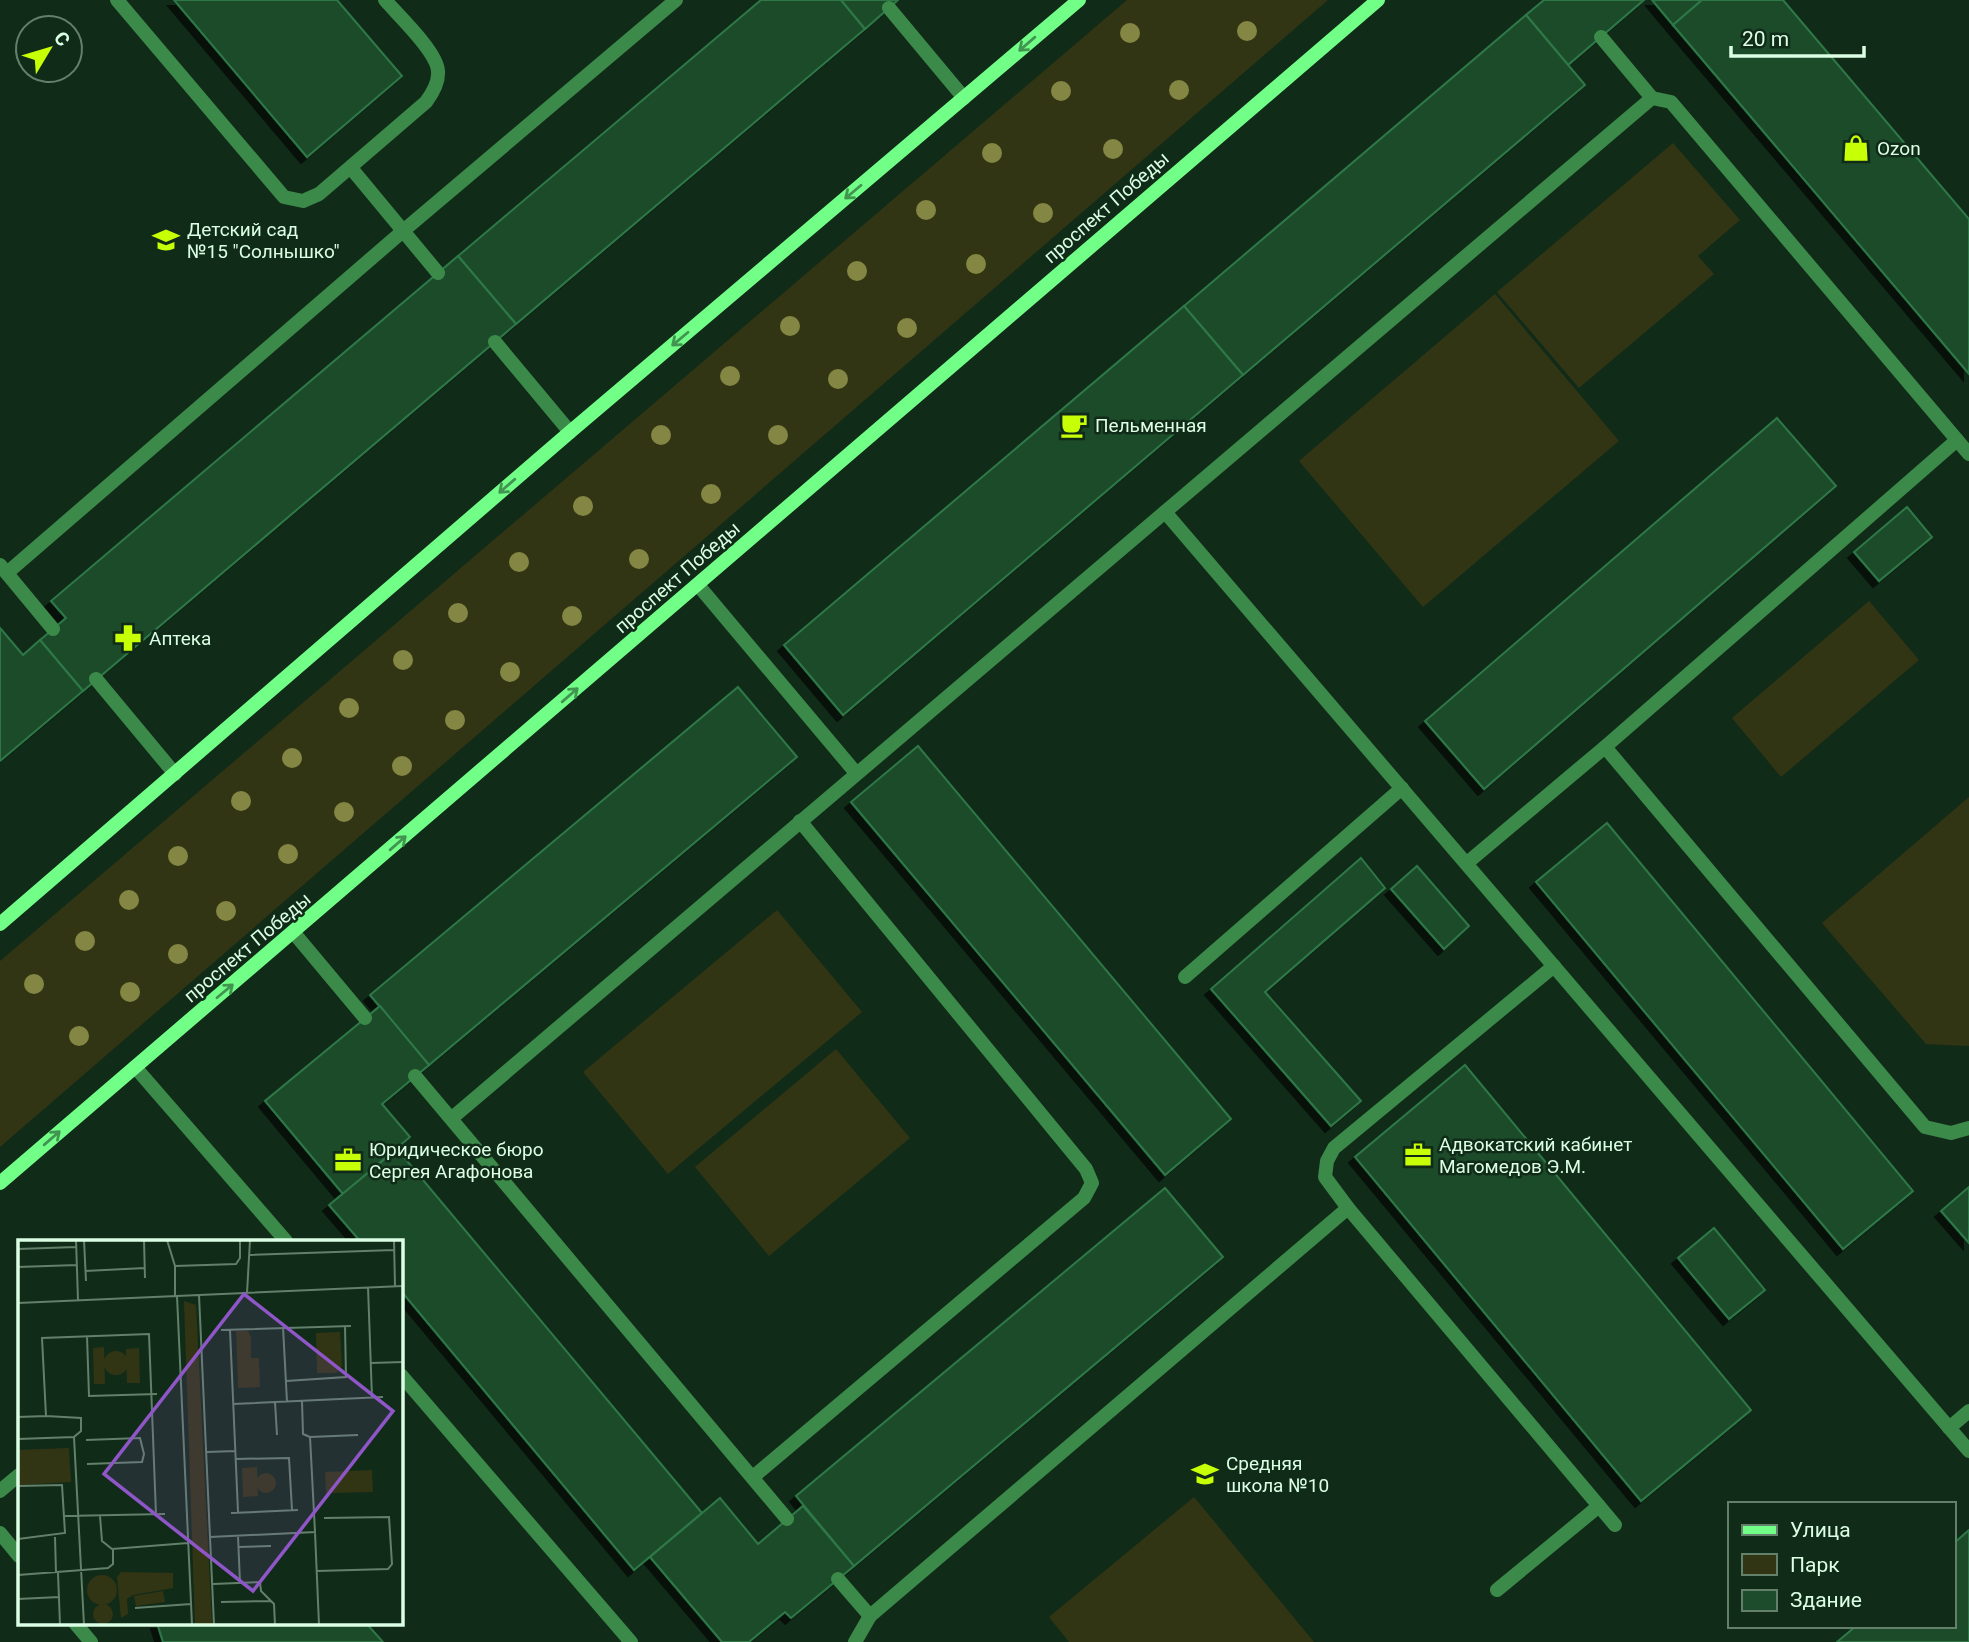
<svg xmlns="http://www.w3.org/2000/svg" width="1969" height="1642" font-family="Roboto,sans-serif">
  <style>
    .green { fill: #323514 }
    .building { fill: #1d4c2c; stroke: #2f7847; stroke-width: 2; filter: url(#shadow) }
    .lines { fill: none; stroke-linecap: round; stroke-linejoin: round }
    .lane { stroke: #3c8a49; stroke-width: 14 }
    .secondary { stroke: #72ff88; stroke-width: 14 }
    .tree { fill: #838743 }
    .oneway { stroke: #429550 }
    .labels { text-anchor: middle; stroke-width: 5; stroke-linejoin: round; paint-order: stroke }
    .poi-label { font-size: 19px; fill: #dbffe4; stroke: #112b19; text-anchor: start }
    .street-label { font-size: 19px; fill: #dbffe4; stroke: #112b19 }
    .inset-road { fill: none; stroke: #62806a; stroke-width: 2 }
    .view { fill: #8e56c6; fill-opacity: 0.15; stroke: #8e56c6; stroke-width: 3.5 }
    .inset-edge { fill: none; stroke: #dbffe4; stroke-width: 3.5 }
  </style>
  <defs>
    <filter id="shadow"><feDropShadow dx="-6" dy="6" stdDeviation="0" flood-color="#0009"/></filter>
  </defs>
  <rect width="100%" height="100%" fill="#112b19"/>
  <g class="green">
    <polygon points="1127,0 1328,0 0,1147 0,961"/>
    <polygon points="1673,143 1740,220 1698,256 1714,274 1579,388 1497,292"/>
    <polygon points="1495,294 1619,441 1423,607 1299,461"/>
    <polygon points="1869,601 1919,660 1781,777 1732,718"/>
    <polygon points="1969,797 1969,1046 1926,1044 1822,923"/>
    <polygon points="777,910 862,1012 668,1174 583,1072"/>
    <polygon points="836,1049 910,1138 769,1256 695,1167"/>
    <polygon points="1194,1497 1314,1642 1069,1642 1049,1617"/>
  </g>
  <g class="building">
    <polygon points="174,0 337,0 402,76 307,157"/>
    <polygon points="761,0 841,0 865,29 516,324 458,256"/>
    <polygon points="841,0 898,0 865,29"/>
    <polygon points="1544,0 1644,0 1568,65 1526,15"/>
    <polygon points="1652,0 1702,0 1673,25"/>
    <polygon points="1702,0 1783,0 1969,219 1969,374 1673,25"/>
    <polygon points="1526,15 1585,85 1243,375 1184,306"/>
    <polygon points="458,256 516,324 83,691 40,640 66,618 51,601"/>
    <polygon points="1184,306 1243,375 843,715 784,645"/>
    <polygon points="1777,418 1836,486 1484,789 1425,721"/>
    <polygon points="1907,507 1932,537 1879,581 1854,552"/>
    <polygon points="0,628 23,655 40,640 83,691 0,761"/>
    <polygon points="738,687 797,757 429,1065 370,995"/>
    <polygon points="918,746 1231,1119 1165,1175 851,802"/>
    <polygon points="1607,823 1913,1191 1843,1249 1536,882"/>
    <polygon points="1361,858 1385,888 1265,992 1361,1101 1331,1126 1211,989"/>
    <polygon points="1417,866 1469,926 1444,949 1391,889"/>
    <polygon points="380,1006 429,1065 382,1104 410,1137 343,1194 265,1101"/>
    <polygon points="1465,1065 1751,1410 1641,1501 1355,1157"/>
    <polygon points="397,1149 702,1513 634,1570 401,1291 401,1241 360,1241 329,1205"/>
    <polygon points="1969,1187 1969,1243 1941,1211"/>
    <polygon points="1165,1188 1223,1257 854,1566 796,1496"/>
    <polygon points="1714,1228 1765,1290 1729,1319 1678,1258"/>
    <polygon points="720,1498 758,1544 803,1506 854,1566 791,1618 785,1612 749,1642 722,1642 650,1557"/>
    <polygon points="1969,1530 1969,1642 1837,1642 1856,1626 1953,1626 1953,1544"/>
    <polygon points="157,1623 366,1623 383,1642 163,1642"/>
  </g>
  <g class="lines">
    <g class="lane">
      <path d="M117,0L284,197L303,201L319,194L426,102C432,94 439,82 438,71C437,52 399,16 385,0"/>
      <polyline points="889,8 964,98"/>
      <polyline points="1601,37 1652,98 1671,102 1969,454"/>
      <polyline points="351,168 438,273"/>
      <polyline points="495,342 570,432"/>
      <polyline points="1165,512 1969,1451"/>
      <polyline points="0,565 53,629"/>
      <polyline points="7,573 403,231 676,0"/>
      <polyline points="698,585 856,773"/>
      <polyline points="96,679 175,774"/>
      <polyline points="1605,747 1925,1127 1951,1133 1969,1128"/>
      <polyline points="1467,863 1605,747 1957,440"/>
      <polyline points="294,933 365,1018"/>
      <polyline points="1185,977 1402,788"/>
      <polyline points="135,1067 286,1241"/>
      <polyline points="415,1076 787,1519"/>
      <polyline points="452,1118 1652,98"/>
      <polyline points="1348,1208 1615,1525"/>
      <polyline points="401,1375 631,1642"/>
      <polyline points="1949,1428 1969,1411"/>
      <polyline points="753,1477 1084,1198 1092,1183 1086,1169 800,821"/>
      <polyline points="0,1491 19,1475"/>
      <polyline points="0,1533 19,1556"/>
      <polyline points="838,1579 870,1616"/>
      <polyline points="1497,1590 1599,1506"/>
      <polyline points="75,1623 91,1642"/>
      <polyline points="855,1642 870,1616 1348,1208 1325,1177 1327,1161 1334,1148 1554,966"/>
    </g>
    <g class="secondary">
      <polyline points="0,924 570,432 1079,0"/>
      <polyline points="0,1183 1378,0"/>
    </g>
  </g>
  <g class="tree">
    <circle cx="1247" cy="31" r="10"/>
    <circle cx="1130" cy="33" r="10"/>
    <circle cx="1179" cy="90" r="10"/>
    <circle cx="1061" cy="91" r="10"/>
    <circle cx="1113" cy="149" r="10"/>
    <circle cx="992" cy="153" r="10"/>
    <circle cx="926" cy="210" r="10"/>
    <circle cx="1043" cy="213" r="10"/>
    <circle cx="976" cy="264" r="10"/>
    <circle cx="857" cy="271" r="10"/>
    <circle cx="790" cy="326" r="10"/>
    <circle cx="907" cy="328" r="10"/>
    <circle cx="730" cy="376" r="10"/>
    <circle cx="838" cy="379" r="10"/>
    <circle cx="661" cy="435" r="10"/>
    <circle cx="778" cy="435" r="10"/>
    <circle cx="711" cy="494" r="10"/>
    <circle cx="583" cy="506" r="10"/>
    <circle cx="639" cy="559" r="10"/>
    <circle cx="519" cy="562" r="10"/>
    <circle cx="458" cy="613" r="10"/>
    <circle cx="572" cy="616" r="10"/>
    <circle cx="403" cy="660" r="10"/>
    <circle cx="510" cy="672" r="10"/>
    <circle cx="349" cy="708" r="10"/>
    <circle cx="455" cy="720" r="10"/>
    <circle cx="292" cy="758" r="10"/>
    <circle cx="402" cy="766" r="10"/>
    <circle cx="241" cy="801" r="10"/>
    <circle cx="344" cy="812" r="10"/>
    <circle cx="288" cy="854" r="10"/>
    <circle cx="178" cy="856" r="10"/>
    <circle cx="129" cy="900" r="10"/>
    <circle cx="226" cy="911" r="10"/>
    <circle cx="85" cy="941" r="10"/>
    <circle cx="178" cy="954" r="10"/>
    <circle cx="34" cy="984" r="10"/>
    <circle cx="130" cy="992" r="10"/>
    <circle cx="79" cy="1036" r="10"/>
  </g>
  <defs><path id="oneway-shaft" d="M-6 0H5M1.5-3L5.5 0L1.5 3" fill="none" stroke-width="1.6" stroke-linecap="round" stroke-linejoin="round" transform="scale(1.75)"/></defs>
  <g class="oneway">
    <use href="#oneway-shaft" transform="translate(1027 44) rotate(139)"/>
    <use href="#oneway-shaft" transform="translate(853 192) rotate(140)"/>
    <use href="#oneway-shaft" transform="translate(680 339) rotate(140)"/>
    <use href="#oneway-shaft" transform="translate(507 486) rotate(139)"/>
    <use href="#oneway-shaft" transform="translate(570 695) rotate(-41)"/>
    <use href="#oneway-shaft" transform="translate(398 843) rotate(-41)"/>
    <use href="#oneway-shaft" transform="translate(225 991) rotate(-40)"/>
    <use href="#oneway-shaft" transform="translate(52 1138) rotate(-41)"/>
  </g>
  <defs>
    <symbol id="shop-bare" viewBox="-9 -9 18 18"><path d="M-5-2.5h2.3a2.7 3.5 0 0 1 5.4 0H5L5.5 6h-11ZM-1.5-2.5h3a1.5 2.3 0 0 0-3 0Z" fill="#c7ff07" stroke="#112b19" stroke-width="2.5" paint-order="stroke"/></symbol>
    <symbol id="school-bare" viewBox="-9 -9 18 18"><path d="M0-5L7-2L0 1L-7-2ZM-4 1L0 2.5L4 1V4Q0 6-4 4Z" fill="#c7ff07" stroke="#112b19" stroke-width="2.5" paint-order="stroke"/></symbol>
    <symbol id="cafe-bare" viewBox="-9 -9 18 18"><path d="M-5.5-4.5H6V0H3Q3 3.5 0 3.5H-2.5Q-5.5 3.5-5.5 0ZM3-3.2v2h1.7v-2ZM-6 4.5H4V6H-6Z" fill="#c7ff07" stroke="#112b19" stroke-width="2.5" paint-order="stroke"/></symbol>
    <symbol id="pharmacy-bare" viewBox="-9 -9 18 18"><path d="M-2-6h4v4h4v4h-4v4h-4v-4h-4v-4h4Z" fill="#c7ff07" stroke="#112b19" stroke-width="2.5" paint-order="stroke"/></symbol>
    <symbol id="office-bare" viewBox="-9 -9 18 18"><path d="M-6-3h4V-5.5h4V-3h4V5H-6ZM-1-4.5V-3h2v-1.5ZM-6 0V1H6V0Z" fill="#c7ff07" stroke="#112b19" stroke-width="2.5" paint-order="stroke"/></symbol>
  </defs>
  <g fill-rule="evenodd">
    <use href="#shop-bare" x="1837" y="129" width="38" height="38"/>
    <use href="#school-bare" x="147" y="221" width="38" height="38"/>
    <use href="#cafe-bare" x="1055" y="406" width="38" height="38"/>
    <use href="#pharmacy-bare" x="109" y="619" width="38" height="38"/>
    <use href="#office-bare" x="1399" y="1136" width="38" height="38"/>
    <use href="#office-bare" x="329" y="1141" width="38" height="38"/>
    <use href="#school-bare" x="1186" y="1455" width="38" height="38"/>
  </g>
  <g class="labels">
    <g class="poi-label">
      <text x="1877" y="155">Ozon</text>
      <text x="187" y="236">Детский сад<tspan x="187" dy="22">№15 "Солнышко"</tspan></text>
      <text x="1095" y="432">Пельменная</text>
      <text x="149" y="645">Аптека</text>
      <text x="1439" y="1151">Адвокатский кабинет<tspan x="1439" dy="22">Магомедов Э.М.</tspan></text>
      <text x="369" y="1156">Юридическое бюро<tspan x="369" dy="22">Сергея Агафонова</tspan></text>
      <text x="1226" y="1470">Средняя<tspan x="1226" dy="22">школа №10</tspan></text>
    </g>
    <g class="street-label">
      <text transform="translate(1106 207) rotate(-41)" y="7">проспект Победы</text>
      <text transform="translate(677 577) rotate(-41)" y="7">проспект Победы</text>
      <text transform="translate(247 947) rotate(-40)" y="7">проспект Победы</text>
    </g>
  </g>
  <g transform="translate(18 1240)">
    <rect width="385" height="385" fill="#112b19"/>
    <path d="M166,61L178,65L194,385H177ZM218,91H230L233,97V118H241L242,147L220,148ZM322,92L324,126L318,133H299L298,93ZM86,107L87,144H76L75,108ZM121,108L122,143H109L108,109ZM86 123a12 12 0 1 1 24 0a12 12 0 1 1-24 0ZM51,208L53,242L0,245V210ZM239,227L240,256L225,257L224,228ZM354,230L355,252L308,253L307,232ZM238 243a10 10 0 1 1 20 0a10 10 0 1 1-20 0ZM103,332L155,333V348L115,355L109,359L110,374L103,378L99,337ZM69 350a15 15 0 1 1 30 0a15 15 0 1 1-30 0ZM145,351L147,362L118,366L116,356ZM75 374a10 10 0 1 1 20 0a10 10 0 1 1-20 0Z" fill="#323514"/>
    <path class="inset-road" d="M58,0L60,60M66,0L68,41M126,0L127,38M149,0L157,26V56M376,0L377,46M0,9L58,7M232,15L376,10M157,26L218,24L222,18V0M0,27L59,25M67,31L127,28M350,47L354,158M229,53L232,0M181,55L196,385M159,56L174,385M0,63L385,46M265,87L269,162M203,90L333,86M212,90L220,272M69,96L71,156L139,154M353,123L385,122M268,141L328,137L327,86M385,157V205M257,162L259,195M215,164L365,157M28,176L63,178V191L56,197L66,385M0,177L28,176L24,98L131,94L138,274M292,197L340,195M0,199L56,197M68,200L122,198L126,214L124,222L69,224M189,212L217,211M217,219L271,218L274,270M0,246L44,245L47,293L0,299M213,273L280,270M47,276L147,274M82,276L84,301L94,309L170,303M297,292L301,385M220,296L222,343M37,297L38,333M192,297L297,292L292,197L285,194L284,161M220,307L253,306M299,331L370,329L374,324L371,277L306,278M40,333L42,385M0,335L90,328L95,324V309M195,344L242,342L243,351L256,364L257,385M0,359L41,357M203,362L253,361M117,368L173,364"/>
    <path class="view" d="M226,54L375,171L235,351L86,234Z"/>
    <rect width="385" height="385" class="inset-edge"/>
  </g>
  <rect x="1728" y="1502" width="228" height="126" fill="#112b19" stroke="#62806a" stroke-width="2"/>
  <rect x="1742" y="1525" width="35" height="10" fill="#72ff88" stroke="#62806a" stroke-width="2"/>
  <text x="1790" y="1537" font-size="21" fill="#dbffe4">Улица</text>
  <rect x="1742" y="1554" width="35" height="21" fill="#323514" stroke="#62806a" stroke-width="2"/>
  <text x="1790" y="1572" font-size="21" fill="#dbffe4">Парк</text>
  <rect x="1742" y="1590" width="35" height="21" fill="#1d4c2c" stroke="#62806a" stroke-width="2"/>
  <text x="1790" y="1607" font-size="21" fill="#dbffe4">Здание</text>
  <g transform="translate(49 49) rotate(52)"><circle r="33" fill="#112b19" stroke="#62806a" stroke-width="2"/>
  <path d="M0-5L12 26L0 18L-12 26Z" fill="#c7ff07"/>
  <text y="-10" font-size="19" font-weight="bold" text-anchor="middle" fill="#dbffe4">С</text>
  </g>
  <path d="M1731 46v10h133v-10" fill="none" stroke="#dbffe4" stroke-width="3.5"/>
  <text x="1742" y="46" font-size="21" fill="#dbffe4" stroke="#112b19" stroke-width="5" paint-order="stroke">20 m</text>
</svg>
